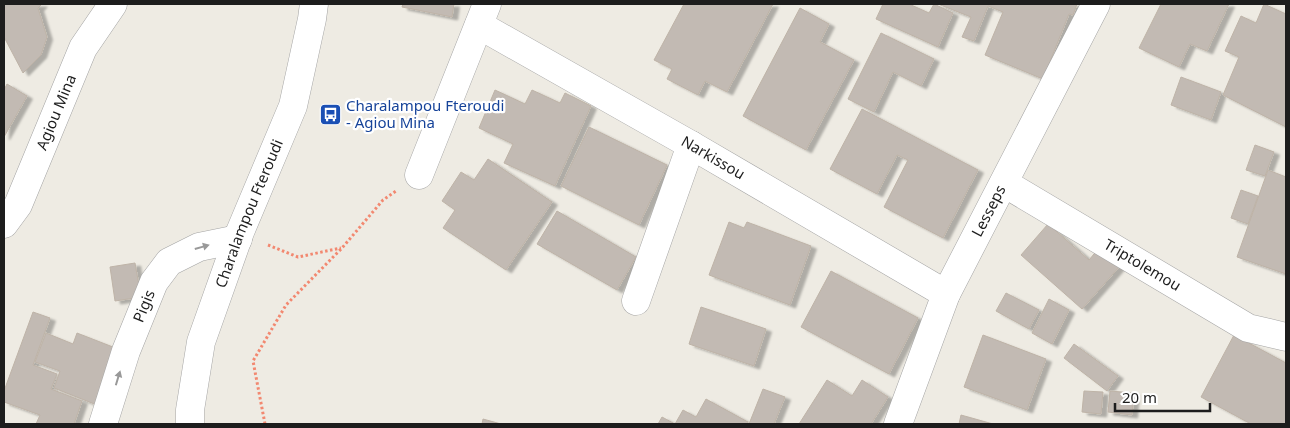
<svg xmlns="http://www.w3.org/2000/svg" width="1290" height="428" font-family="'Noto Sans',sans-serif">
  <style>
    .building { fill: #c2bab3; stroke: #beb3a7; filter: url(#shadow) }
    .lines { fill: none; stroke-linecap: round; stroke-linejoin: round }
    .minor-casing { stroke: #a4a4a4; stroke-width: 29 }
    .tertiary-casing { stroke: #a4a4a4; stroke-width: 29 }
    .path { stroke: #f28870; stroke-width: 3; stroke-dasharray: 2.5 2.5; stroke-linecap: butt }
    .minor { stroke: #fff; stroke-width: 28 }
    .tertiary { stroke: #fff; stroke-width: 28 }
    .oneway { fill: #999 }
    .labels { text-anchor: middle; stroke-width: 4.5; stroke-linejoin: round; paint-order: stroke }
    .transit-label { font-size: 15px; fill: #164399; stroke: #fff; text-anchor: start }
    .street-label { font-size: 15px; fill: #1d1d1d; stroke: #fff }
  </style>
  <defs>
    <filter id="shadow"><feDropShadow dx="5.5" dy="3" stdDeviation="1" flood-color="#0004"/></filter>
  </defs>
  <rect width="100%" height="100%" fill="#eeebe3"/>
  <g class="building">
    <polygon points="4,4 42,4 38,8 47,37 41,55 23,73 4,37"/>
    <polygon points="403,4 454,4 452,17 402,7"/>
    <polygon points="684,4 773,4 727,92 705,81 698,95 667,79 672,69 654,60"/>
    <polygon points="883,4 909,4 929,13 934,4 953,13 938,47 876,19"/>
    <polygon points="938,4 1077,4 1073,15 1069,14 1043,79 985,55 1003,12 988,6 974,41 962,37 971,17"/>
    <polygon points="1161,4 1229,4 1207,51 1190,44 1179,67 1139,48"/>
    <polygon points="1264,4 1286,14 1286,127 1223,95 1239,57 1225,51 1241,16 1256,23"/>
    <polygon points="800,8 829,24 820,42 854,60 806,150 743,116"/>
    <polygon points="881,33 934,59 921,86 893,72 874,112 848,99"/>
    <polygon points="1181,77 1221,92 1211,120 1171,105"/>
    <polygon points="7,84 27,96 4,137 4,90"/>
    <polygon points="495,90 525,104 532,90 560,103 565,93 591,106 555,186 504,163 513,144 479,128"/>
    <polygon points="862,109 978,170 943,238 884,207 908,160 897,155 877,194 830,169"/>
    <polygon points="589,127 667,165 639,225 561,186"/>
    <polygon points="1255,145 1274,152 1265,176 1246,170"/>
    <polygon points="488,159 552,202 506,270 443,228 455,210 442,201 461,172 474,180"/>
    <polygon points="1268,170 1286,177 1286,274 1237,257"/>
    <polygon points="1241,190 1258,196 1248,224 1231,218"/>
    <polygon points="557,211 636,257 617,290 537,244"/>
    <polygon points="729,222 744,228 747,222 811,246 790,305 709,275"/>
    <polygon points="1048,224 1089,260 1099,248 1120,266 1082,309 1021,255"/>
    <polygon points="135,263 141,297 115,301 110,267"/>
    <polygon points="831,271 918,318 889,374 801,327"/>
    <polygon points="1006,293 1039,310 1029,329 996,311"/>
    <polygon points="1049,299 1069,310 1052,344 1032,333"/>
    <polygon points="701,307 766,329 754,366 689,344"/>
    <polygon points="33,312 50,318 33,365 57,374 51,389 82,401 74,424 36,424 40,415 4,402 4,391"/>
    <polygon points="46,333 73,344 77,333 118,349 97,405 54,388 60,371 35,362"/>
    <polygon points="983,335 1046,359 1027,410 964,387"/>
    <polygon points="1234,335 1286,363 1286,424 1251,424 1201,397"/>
    <polygon points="1074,344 1118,376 1107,391 1064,358"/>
    <polygon points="827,380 852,396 862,380 888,397 871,424 799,424"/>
    <polygon points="763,389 785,397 774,424 749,424"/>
    <polygon points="1084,391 1103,392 1101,414 1082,412"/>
    <polygon points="1110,391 1134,393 1132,415 1108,412"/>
    <polygon points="706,399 748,422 747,424 675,424 683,410 696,417"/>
    <polygon points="961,415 993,424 959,424"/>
    <polygon points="662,417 675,424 658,424"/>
    <polygon points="483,419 501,424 482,424"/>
  </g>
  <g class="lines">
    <defs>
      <g id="minor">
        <path id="s1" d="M479,25L691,145L946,294"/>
        <polyline points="419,175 487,4"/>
        <path id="s2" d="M1004,183L1248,328L1286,337"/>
        <path id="s3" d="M4,224L18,205L83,48L113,4"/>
        <polyline points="636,301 691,145"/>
        <path id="s4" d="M103,424L126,351L154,282L169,262L199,247L238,239"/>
        <path id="s5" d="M898,424L946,294L1096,4"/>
      </g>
      <g id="tertiary">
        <path id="s6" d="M190,424V410L201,342L240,232L293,106L312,19L314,4"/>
      </g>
    </defs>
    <use href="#minor" class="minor-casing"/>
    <use href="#tertiary" class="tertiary-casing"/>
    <g class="path">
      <polyline points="268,245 298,257 341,248"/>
      <polyline points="265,424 253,361 286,305 342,248 383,200 396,191"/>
    </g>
    <use href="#minor" class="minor"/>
    <use href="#tertiary" class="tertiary"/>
  </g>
  <defs><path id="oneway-solid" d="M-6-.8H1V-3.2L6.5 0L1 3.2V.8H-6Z" transform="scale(1.25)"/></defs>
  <g class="oneway">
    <use href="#oneway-solid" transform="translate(202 247) rotate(-16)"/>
    <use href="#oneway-solid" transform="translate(118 378) rotate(-73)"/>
  </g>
  <defs>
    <symbol id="bus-square" viewBox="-11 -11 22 22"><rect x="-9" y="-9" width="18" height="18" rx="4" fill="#1a4fb4" stroke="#fff"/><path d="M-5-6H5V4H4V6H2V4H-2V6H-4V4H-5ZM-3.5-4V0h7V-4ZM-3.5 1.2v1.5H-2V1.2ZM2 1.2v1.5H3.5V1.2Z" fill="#fff"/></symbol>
  </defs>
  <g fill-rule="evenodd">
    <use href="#bus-square" x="318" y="102" width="25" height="25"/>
  </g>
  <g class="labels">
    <g class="transit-label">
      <text x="346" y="111">Charalampou Fteroudi<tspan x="346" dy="17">- Agiou Mina</tspan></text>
    </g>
    <g class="street-label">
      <text dy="5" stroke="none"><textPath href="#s3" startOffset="124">Agiou Mina</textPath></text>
      <text dy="5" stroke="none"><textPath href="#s1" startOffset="269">Narkissou</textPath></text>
      <text dy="5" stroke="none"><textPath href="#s5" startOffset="232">Lesseps</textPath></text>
      <text dy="5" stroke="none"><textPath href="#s6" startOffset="220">Charalampou Fteroudi</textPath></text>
      <text dy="5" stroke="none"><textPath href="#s2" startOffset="161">Triptolemou</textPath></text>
      <text dy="5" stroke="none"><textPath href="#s4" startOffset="125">Pigis</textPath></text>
    </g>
  </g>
  <rect width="1290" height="428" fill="none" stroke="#1d1d1d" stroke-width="10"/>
  <path d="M1115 403v8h95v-8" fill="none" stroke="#1d1d1d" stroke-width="2.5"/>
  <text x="1122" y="403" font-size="15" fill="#1d1d1d" stroke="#ffffff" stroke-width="4" paint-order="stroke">20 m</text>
</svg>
